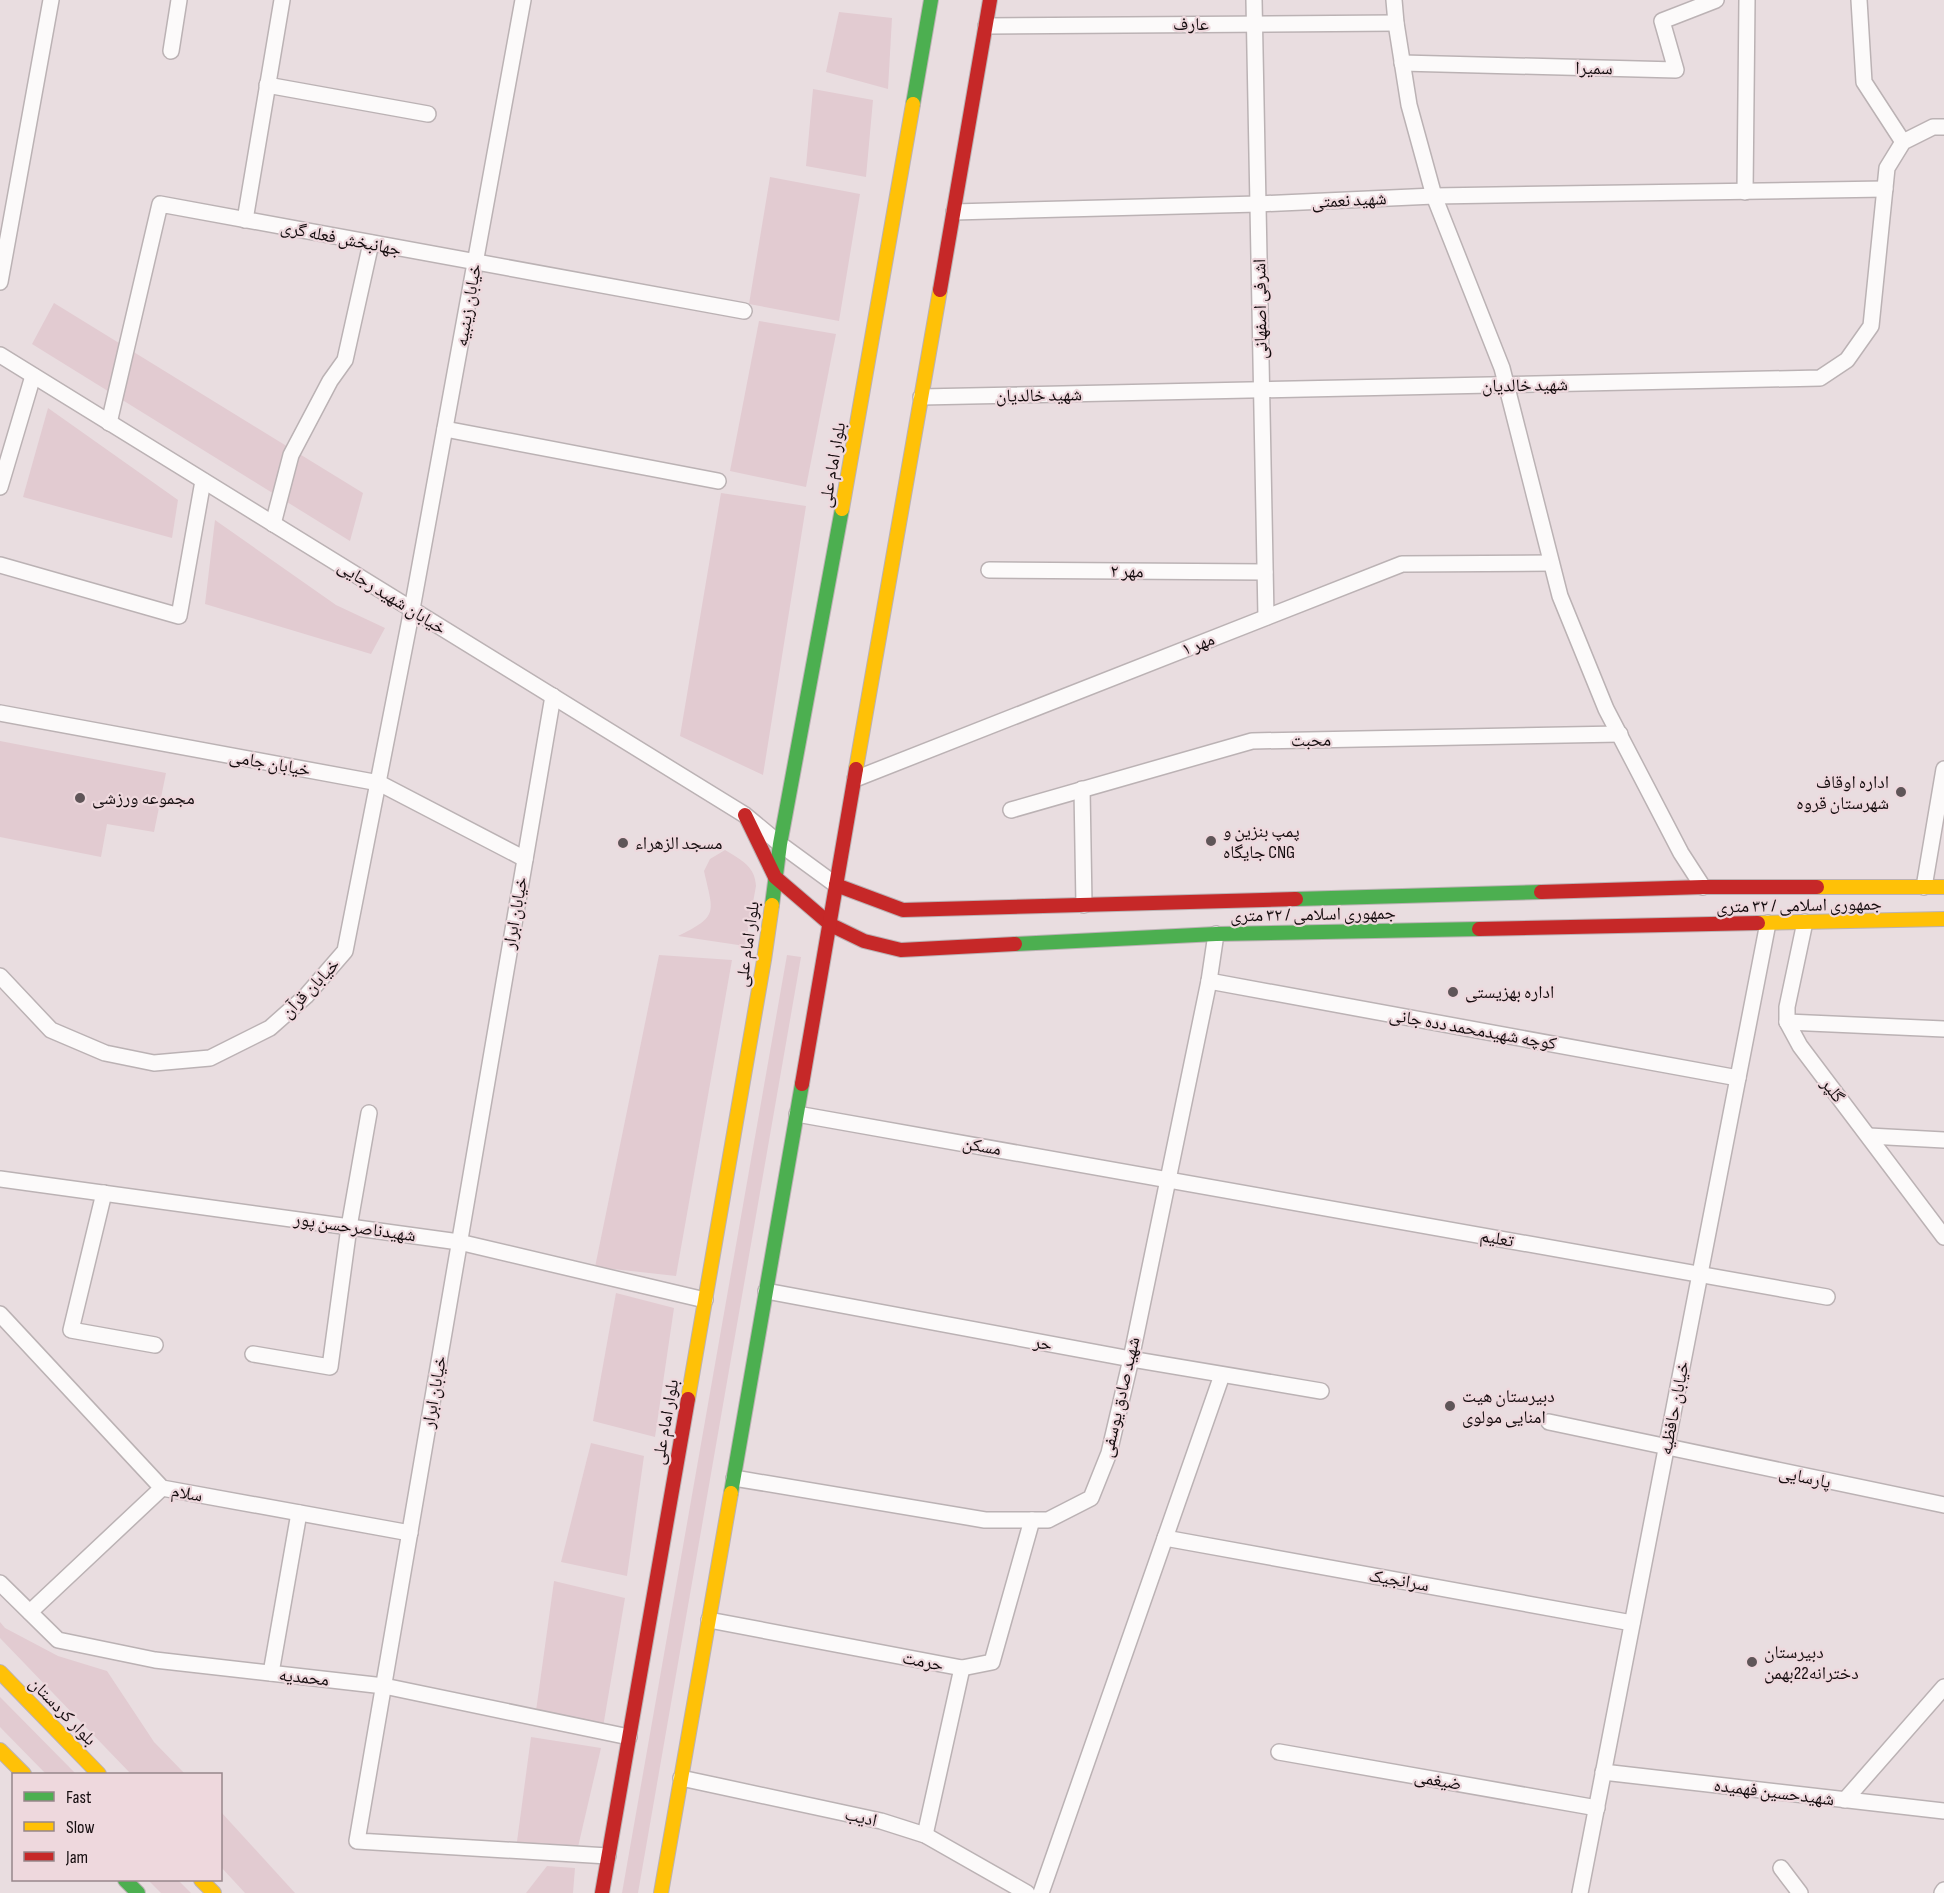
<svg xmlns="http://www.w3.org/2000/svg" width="1944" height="1893" font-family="'Sofia Sans Condensed','Noto Naskh Arabic',sans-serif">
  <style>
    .green { fill: #e2cbd1 }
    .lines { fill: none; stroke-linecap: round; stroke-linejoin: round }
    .street-casing { stroke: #bbb2b4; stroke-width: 18 }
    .fast-casing { stroke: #bbb2b4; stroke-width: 16 }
    .slow-casing { stroke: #bbb2b4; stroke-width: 16 }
    .jam-casing { stroke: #bbb2b4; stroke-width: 16 }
    .street { stroke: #fcfafa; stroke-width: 15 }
    .fast { stroke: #4caf50; stroke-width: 14 }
    .slow { stroke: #ffc107; stroke-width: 14 }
    .jam { stroke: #c62828; stroke-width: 14 }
    .poi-dot { fill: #5f5558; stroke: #eed8dd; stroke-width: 2 }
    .labels { text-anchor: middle; stroke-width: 4.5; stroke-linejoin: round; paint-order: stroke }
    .street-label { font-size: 18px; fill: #140c0e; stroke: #eed8dd }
    .poi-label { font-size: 18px; fill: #140c0e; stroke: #eed8dd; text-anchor: start }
  </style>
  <rect width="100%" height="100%" fill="#e9dde0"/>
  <g class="green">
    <polygon points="839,12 892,18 888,89 826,72"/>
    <polygon points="813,89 873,100 866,177 806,166"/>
    <polygon points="770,177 860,194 839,321 749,304"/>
    <polygon points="54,303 363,493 350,541 32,344"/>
    <polygon points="759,321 836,334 806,487 730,471"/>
    <polygon points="48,408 178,500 172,538 23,497"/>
    <polygon points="721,493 806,506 763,775 680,736"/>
    <polygon points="215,520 336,605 385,628 371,654 205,604"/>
    <polygon points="0,741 166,773 154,832 107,824 101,857 0,837"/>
    <path d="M725,850C741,860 755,866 756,886L745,946L678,936C720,916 713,912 704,871L710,859Z"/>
    <polygon points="659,955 732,960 676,1276 595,1267"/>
    <polygon points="787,955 801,957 638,1893 622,1893"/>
    <polygon points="616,1293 674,1308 655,1437 593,1421"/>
    <polygon points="591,1443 644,1456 627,1576 561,1562"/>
    <polygon points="554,1581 625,1598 603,1727 535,1718"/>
    <polygon points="0,1622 5,1628 58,1656 107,1671 154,1742 185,1774 131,1774 0,1638"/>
    <polygon points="0,1697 76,1774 46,1774 0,1727"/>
    <polygon points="531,1737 601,1748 578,1847 516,1849"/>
    <polygon points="221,1812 295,1893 245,1893 221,1867"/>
    <polygon points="547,1866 575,1868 573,1893 526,1893"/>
    <polygon points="148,1880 178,1880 191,1893 161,1893"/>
  </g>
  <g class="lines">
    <defs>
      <g id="street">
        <polyline points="1254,0 1266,617"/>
        <polyline points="1394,0 1396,23 1409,105 1434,196 1502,368 1560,596 1606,709 1681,853 1703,887"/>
        <polyline points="1859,0 1864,82 1903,142"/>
        <polyline points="986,26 1396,23"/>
        <polyline points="171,51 179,0"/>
        <polyline points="1402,63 1676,70 1662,21 1716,0"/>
        <polyline points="267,85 428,114"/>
        <polyline points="1745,192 1747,0"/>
        <polyline points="954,212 1258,204 1434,196 1885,189"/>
        <polyline points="245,220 282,0"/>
        <polyline points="0,282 51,0"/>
        <polyline points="0,355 745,815 780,844 836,885"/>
        <polyline points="921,397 1820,378 1847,360 1871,326 1887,168 1903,142 1933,127 1944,127"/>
        <polyline points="109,423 160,204 744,311"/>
        <polyline points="445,429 718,481"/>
        <polyline points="0,487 33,376"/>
        <polyline points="273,524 291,455 330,381 345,360 371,243"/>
        <polyline points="0,565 179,616 203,481"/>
        <polyline points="989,570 1265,572"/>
        <polyline points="553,696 357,1841 608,1856"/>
        <polyline points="0,713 379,783 525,859"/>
        <polyline points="855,779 1402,564 1551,563"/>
        <polyline points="1082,789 1084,905"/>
        <polyline points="1011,810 1252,741 1620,734"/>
        <polyline points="1924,887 1944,769"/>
        <polyline points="1805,922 1787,1007 1787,1022 1800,1046 1944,1237"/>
        <polyline points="0,976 51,1030 105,1053 154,1063 210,1058 270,1028 306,996 345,951 412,609 523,0"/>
        <polyline points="1209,981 1738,1078"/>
        <polyline points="1787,1022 1944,1029"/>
        <polyline points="797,1114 1827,1297"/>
        <polyline points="1869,1136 1944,1140"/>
        <polyline points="0,1179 459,1242 705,1300"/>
        <polyline points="104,1193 71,1330 155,1345"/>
        <polyline points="766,1291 1131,1359 1321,1391"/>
        <polyline points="0,1314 162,1488 410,1533"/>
        <polyline points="253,1354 330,1367 349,1227 369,1113"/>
        <polyline points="1549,1422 1944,1505"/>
        <polyline points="734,1478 985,1520 1048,1520 1091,1498 1109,1453 1131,1359 1209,981 1216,934"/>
        <polyline points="1165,1538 1632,1623"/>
        <polyline points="0,1583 58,1640 155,1660 384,1686 629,1737"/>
        <polyline points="30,1612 162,1488"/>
        <polyline points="709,1620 962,1668 992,1662 1032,1520"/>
        <polyline points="271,1673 299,1513"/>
        <polyline points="1279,1752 1597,1808"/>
        <polyline points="1603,1772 1944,1811"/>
        <polyline points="681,1778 881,1821 925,1835 1027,1893"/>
        <polyline points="1845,1800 1944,1687"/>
        <polyline points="925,1835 962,1668"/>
        <polyline points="1781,1868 1800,1893"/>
        <polyline points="1041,1893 1222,1375"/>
        <polyline points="1580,1893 1768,923"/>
        <polyline points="1942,1893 1944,1890"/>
      </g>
      <g id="fast">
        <polyline points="913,104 931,0"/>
        <polyline points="1296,899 1541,892"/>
        <polyline points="772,905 780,844 842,509"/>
        <polyline points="1015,944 1216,934 1479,929"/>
        <polyline points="731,1493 802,1084"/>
        <polyline points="125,1880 138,1893"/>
      </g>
      <g id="slow">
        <polyline points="842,509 913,104"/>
        <polyline points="856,769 940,290"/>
        <polyline points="1817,887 1944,887"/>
        <polyline points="1758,923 1944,919"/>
        <polyline points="688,1399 764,960 772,905"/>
        <polyline points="0,1672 99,1774"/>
        <polyline points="0,1750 24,1774"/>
        <polyline points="201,1880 214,1893"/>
        <polyline points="661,1893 731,1493"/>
      </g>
      <g id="jam">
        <polyline points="940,290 990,0"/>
        <polyline points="745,815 775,877 831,925 864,941 901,950 1015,944"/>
        <polyline points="836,885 903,910 1296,899"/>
        <polyline points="1541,892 1703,887 1817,887"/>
        <polyline points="1479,929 1758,923"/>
        <polyline points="802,1084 856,769"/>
        <polyline points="602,1893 688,1399"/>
      </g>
    </defs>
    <use href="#street" class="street-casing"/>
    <use href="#fast" class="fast-casing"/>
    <use href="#slow" class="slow-casing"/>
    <use href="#jam" class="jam-casing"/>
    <use href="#street" class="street"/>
    <use href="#fast" class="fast"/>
    <use href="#slow" class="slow"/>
    <use href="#jam" class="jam"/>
  </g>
  <g class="poi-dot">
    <circle cx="1901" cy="792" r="6"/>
    <circle cx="80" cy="798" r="6"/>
    <circle cx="1211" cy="841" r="6"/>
    <circle cx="623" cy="843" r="6"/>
    <circle cx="1453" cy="992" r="6"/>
    <circle cx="1450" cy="1406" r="6"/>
    <circle cx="1752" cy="1662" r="6"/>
  </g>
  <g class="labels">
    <g class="street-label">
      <text x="1191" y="30">عارف</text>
      <text transform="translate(1594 68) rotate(1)" y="6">سمیرا</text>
      <text transform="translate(1349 200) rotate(-3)" y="6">شهید نعمتی</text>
      <text transform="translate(341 238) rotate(11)" y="6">جهانبخش فعله گری</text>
      <text transform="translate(468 305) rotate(-80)" y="6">خیابان زینبیه</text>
      <text transform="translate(1260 309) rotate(-91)" y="6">اشرفی اصفهانی</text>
      <text transform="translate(1525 385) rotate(-1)" y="6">شهید خالدیان</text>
      <text transform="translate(1039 395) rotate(-1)" y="6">شهید خالدیان</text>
      <text transform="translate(832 465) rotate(-80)" y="6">بلوار امام علی</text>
      <text transform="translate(1127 571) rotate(1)" y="6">مهر ۲</text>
      <text transform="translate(392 597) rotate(32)" y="6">خیابان شهید رجایی</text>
      <text transform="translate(1198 644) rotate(-21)" y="6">مهر ۱</text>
      <text transform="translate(1311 740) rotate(-1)" y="6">محبت</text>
      <text transform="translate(270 763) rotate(10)" y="6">خیابان جامی</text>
      <text transform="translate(1799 905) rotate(-1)" y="6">جمهوری اسلامی / ۳۲ متری</text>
      <text transform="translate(515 913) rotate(-80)" y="6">خیابان ابرار</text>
      <text transform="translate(1313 914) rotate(-1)" y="6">جمهوری اسلامی / ۳۲ متری</text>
      <text transform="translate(747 944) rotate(-82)" y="6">بلوار امام علی</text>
      <text transform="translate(310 988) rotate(-46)" y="6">خیابان قرآن</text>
      <text transform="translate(1473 1029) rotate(10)" y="6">کوچه شهیدمحمد دده جانی</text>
      <text transform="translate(1833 1090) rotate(53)" y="6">گلپر</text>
      <text transform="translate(982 1146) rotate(10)" y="6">مسکن</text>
      <text transform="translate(355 1227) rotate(8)" y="6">شهیدناصرحسن پور</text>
      <text transform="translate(1497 1238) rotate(10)" y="6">تعلیم</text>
      <text transform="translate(1043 1343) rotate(11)" y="6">حر</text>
      <text transform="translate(434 1392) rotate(-80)" y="6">خیابان ابرار</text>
      <text transform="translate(1120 1397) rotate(-77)" y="6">شهید صادق یوسفی</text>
      <text transform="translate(1674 1408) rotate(-79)" y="6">خیابان حافظیه</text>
      <text transform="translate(665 1422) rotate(-80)" y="6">بلوار امام علی</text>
      <text transform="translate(1805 1477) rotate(12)" y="6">پارسایی</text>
      <text transform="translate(187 1493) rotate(10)" y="6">سلام</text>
      <text transform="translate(1399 1580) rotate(10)" y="6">سرانجیک</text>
      <text transform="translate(923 1661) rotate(11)" y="6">حرمت</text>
      <text transform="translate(304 1677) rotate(6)" y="6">محمدیه</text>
      <text transform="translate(63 1711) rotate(46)" y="6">بلوار کردستان</text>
      <text transform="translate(1438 1780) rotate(10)" y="6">ضیغمی</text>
      <text transform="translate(1774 1792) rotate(7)" y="6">شهیدحسین فهمیده</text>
      <text transform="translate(861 1817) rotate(13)" y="6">ادیب</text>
    </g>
    <g class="poi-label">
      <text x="1889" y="788" text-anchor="end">اداره اوقاف<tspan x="1889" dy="21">شهرستان قروه</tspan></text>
      <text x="92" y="804">مجموعه ورزشی</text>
      <text x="1223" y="837">پمپ بنزین و<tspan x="1223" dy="21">جایگاه CNG</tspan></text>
      <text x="635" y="849">مسجد الزهراء</text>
      <text x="1465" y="998">اداره بهزیستی</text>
      <text x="1462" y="1402">دبیرستان هیت<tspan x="1462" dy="21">امنایی مولوی</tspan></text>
      <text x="1764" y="1658">دبیرستان<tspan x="1764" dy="21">دخترانه22بهمن</tspan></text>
    </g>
  </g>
  <rect x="12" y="1773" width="210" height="108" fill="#eed8dd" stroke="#97868a" stroke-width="1.5"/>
  <rect x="24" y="1792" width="30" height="9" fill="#4caf50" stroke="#97868a" stroke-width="1.5"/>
  <text x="66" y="1803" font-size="18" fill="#140c0e">Fast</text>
  <rect x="24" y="1822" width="30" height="9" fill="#ffc107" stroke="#97868a" stroke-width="1.5"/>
  <text x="66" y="1833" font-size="18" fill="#140c0e">Slow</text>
  <rect x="24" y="1852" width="30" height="9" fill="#c62828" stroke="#97868a" stroke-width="1.5"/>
  <text x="66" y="1863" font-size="18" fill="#140c0e">Jam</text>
</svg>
